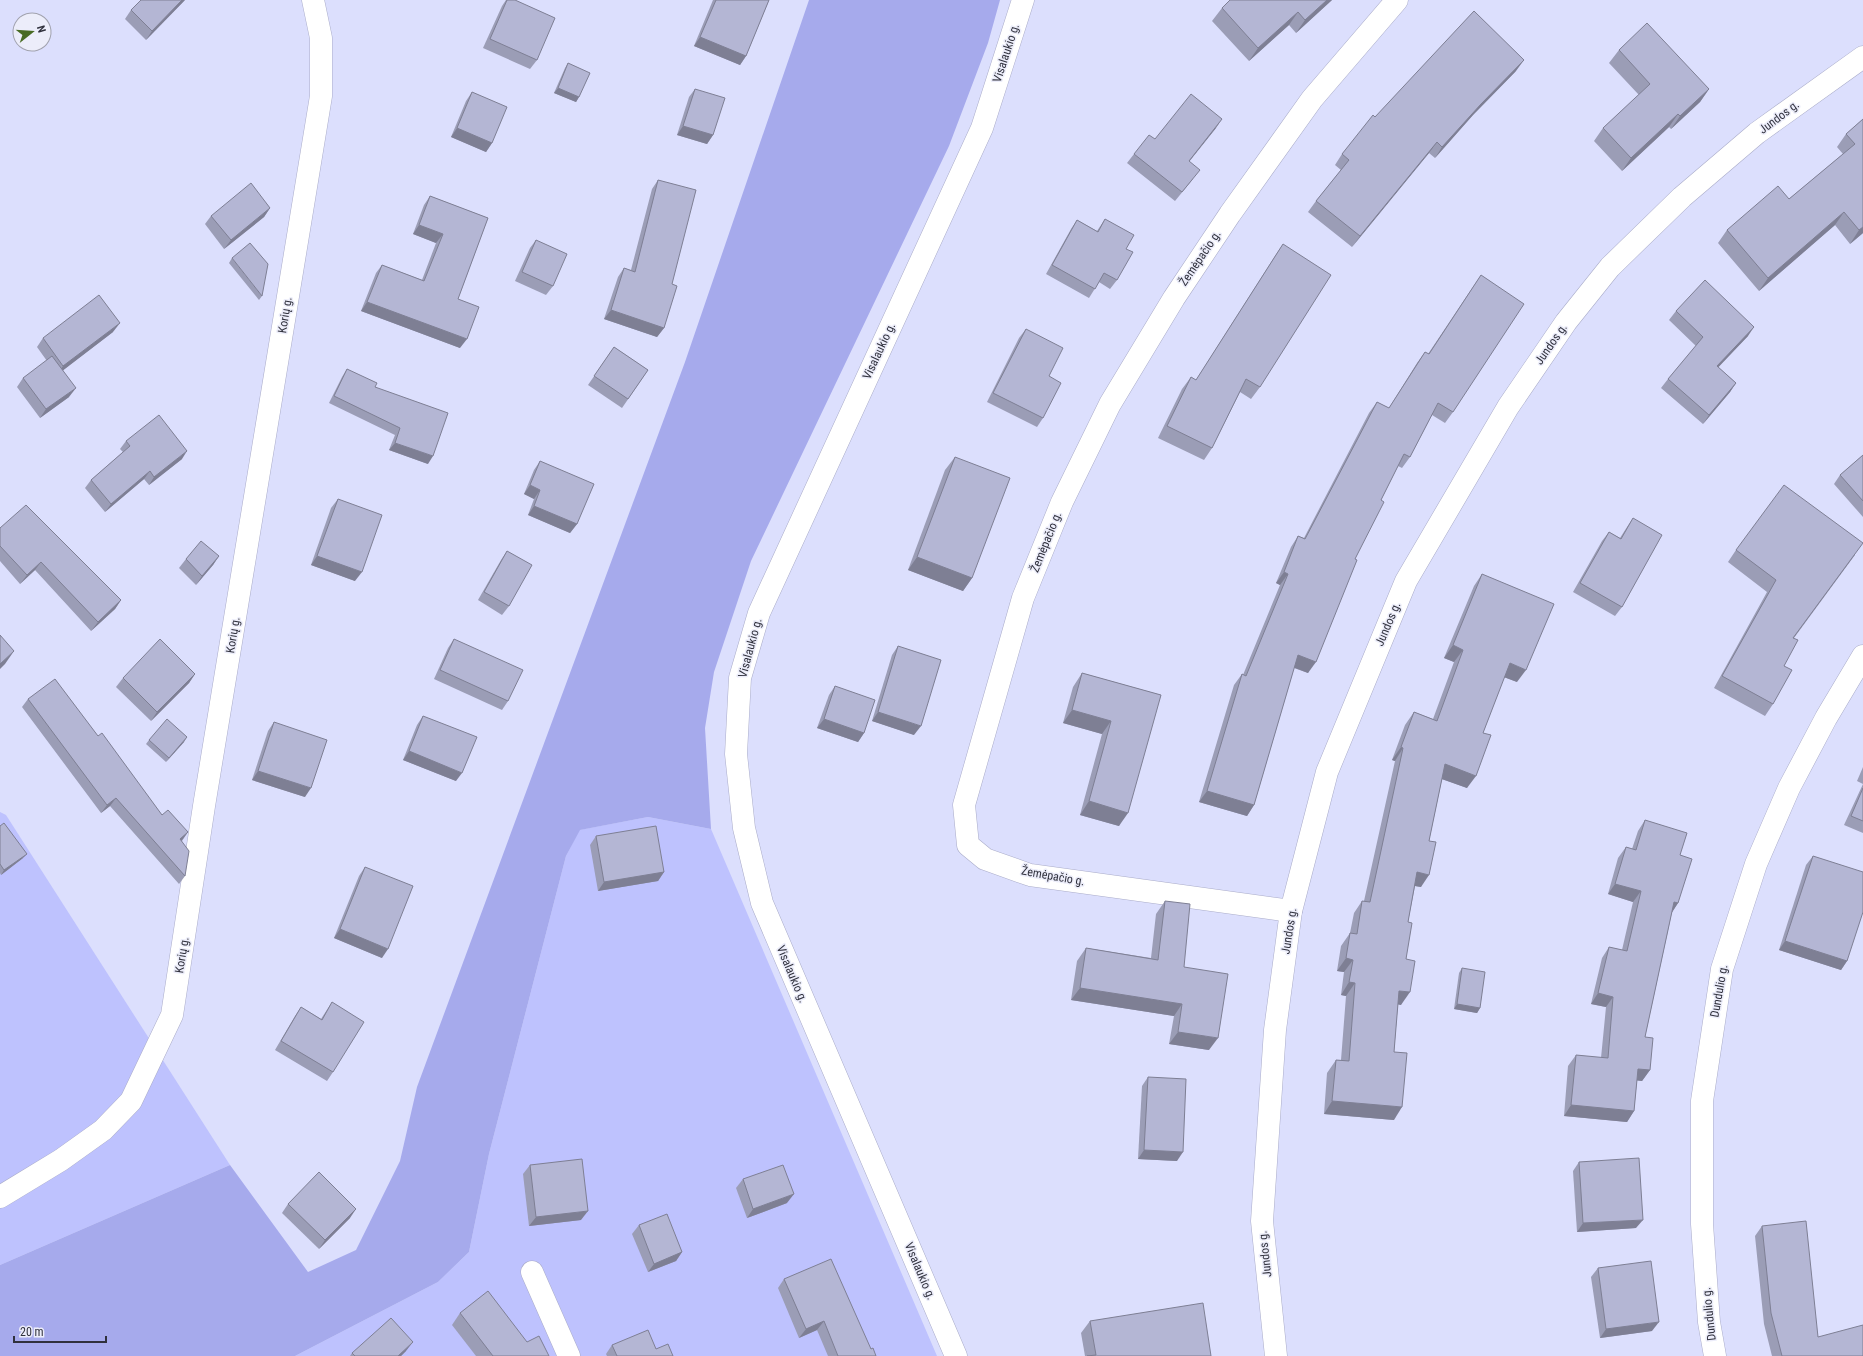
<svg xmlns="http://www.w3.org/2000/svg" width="1863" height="1356" font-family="'Roboto Condensed',sans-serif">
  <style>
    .green { fill: #bec2fe }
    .forest { fill: #a6aaec }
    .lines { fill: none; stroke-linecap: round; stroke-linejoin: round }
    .minor-casing { stroke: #aaacc9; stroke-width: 23 }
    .minor { stroke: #fff; stroke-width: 22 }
    .wall { fill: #9b9db6 }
    .shaded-wall { fill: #7e7f94 }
    .building { fill: #b4b6d4; stroke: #7e7f94 }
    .labels { text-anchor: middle; stroke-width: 3; stroke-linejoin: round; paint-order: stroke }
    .street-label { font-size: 12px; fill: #30313d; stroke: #ecedfa }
  </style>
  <rect width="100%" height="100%" fill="#dcdffd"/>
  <g class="green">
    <polygon points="0,812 6,815 230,1165 0,1265"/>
    <polygon points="648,817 711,829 937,1356 295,1356 438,1282 469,1252 489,1154 566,856 579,830"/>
  </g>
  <polygon class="forest" points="809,0 1000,0 988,43 949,146 751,561 714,672 705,728 711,829 648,817 580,830 566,856 489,1154 469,1252 438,1282 295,1356 0,1356 0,1265 230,1165 308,1272 356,1250 400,1161 417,1087 685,362"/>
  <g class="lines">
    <defs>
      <g id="minor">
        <polyline points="1291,911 1030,875 985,859 968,845 964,805 1023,598 1062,502 1110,404 1174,298 1230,214 1312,99 1397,0"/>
        <polyline points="0,1197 61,1160 103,1130 131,1101 172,1015 204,806 321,96 321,38 313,0"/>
        <polyline points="532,1272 569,1356"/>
        <polyline points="956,1356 762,903 744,828 736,754 740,678 759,613 982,128 1023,0"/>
        <polyline points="1276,1356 1262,1221 1275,1030 1291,911 1327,772 1406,581 1508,407 1566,322 1610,267 1682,197 1757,133 1863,57"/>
        <polyline points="1715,1356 1709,1322 1702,1224 1702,1101 1722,969 1756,864 1789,788 1826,718 1863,656"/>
      </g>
    </defs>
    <use href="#minor" class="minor-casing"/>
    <use href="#minor" class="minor"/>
  </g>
  <g class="wall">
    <polygon points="185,0 146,40 125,19 131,10"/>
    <polygon points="506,0 515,0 537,60 530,69 483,48 502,6"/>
    <polygon points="713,0 769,0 746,56 740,65 694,46"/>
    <polygon points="1230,0 1332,0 1296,33 1289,25 1249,61 1212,21 1222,8"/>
    <polygon points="1619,50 1709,89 1700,102 1671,129 1669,127 1622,171 1594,141 1603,128 1639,95 1609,63"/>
    <polygon points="568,63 579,97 576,102 554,93 565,68"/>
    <polygon points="1516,71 1473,115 1435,158 1429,153 1352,247 1308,212 1316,201 1341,170 1335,165 1342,154 1375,117"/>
    <polygon points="695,89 713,135 707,144 677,135 689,97"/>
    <polygon points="472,92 492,143 486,152 451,137 466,101"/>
    <polygon points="1863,119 1863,233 1850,244 1835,225 1759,291 1718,243 1727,230 1789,199 1843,154 1837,147 1846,134"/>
    <polygon points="1216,128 1189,162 1193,179 1175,201 1127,163 1134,154 1155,139"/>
    <polygon points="658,180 672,284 664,328 657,337 604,319 618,277 624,268 631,270 652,189"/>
    <polygon points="430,196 488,218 458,299 460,348 361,311 376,273 382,265 422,280 436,243 413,234 424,205"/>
    <polygon points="270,208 264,217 224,249 205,224 211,216"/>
    <polygon points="1105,219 1126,249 1117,280 1110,289 1099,282 1089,298 1046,274 1071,229 1077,220 1097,231"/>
    <polygon points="536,240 553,286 546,295 515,281 530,248"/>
    <polygon points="1283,244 1260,387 1251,399 1240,392 1212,448 1204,460 1158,438 1182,389 1191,377 1196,380 1275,256"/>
    <polygon points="232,258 262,296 259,300 229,263"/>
    <polygon points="1481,275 1453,412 1445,423 1432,415 1410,457 1402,468 1398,466 1381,500 1355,559 1308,673 1294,668 1254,805 1247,816 1199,802 1234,685 1242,674 1243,675 1280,585 1276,583 1291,547 1298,536 1304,538 1369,413 1377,402 1389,408 1417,363 1425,352 1428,354"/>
    <polygon points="1676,311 1748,336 1718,367 1736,383 1730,392 1703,424 1661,388 1668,379 1696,346 1669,320"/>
    <polygon points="1026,329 1049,376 1043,418 1037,427 987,402 1019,338"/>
    <polygon points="113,332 63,370 69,397 40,418 17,387 23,378 47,361 37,347 43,338"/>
    <polygon points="614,347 648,370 622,408 588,385"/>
    <polygon points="347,369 375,387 428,464 389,450 395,435 329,403 342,377"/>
    <polygon points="126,441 182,459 149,485 144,479 105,512 85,488 91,480 123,452 120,449"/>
    <polygon points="1863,455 1863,517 1834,484 1840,475"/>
    <polygon points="955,457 972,578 963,591 908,570 945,470"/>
    <polygon points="540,461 577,524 570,533 528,515 534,499 524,494 534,470"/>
    <polygon points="338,499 355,581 311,565 331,508"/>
    <polygon points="1633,518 1622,607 1615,616 1573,592 1602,541 1609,532 1620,538 1627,527"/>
    <polygon points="0,528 121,600 115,609 91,631 35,570 20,584 0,561"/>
    <polygon points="1736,550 1855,555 1794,638 1784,666 1773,704 1765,716 1714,688 1767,592 1728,562"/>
    <polygon points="507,551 509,606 502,615 478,600 501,560"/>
    <polygon points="219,556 213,565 196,585 179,568 186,559"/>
    <polygon points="1482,574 1517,682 1504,677 1483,733 1467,788 1442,779 1429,841 1421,887 1415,886 1408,922 1406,959 1401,1005 1398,1004 1394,1052 1394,1120 1324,1114 1327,1073 1336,1060 1341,1060 1346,996 1341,995 1344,972 1337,971 1341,946 1350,933 1354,913 1362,901 1364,901 1395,761 1392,760 1405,725 1414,712 1433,719 1454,662 1444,658 1474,586"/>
    <polygon points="454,639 508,701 502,710 434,679 448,648"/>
    <polygon points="898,646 914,735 872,721 892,655"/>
    <polygon points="1082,673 1161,695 1119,826 1080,815 1102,734 1063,723 1073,687"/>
    <polygon points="195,674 189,683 151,721 116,687 123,678"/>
    <polygon points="835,686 864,733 858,742 817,728 829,695"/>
    <polygon points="28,699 98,736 162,815 188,832 182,841 185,876 179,884 110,806 101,813 22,707"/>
    <polygon points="423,716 456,781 403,760 417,725"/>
    <polygon points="274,722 305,797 252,780 268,731"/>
    <polygon points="149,740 184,742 166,762 146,744"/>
    <polygon points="1863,767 1863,833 1844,825 1863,784 1857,781"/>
    <polygon points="1645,820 1680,855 1678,903 1672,912 1645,1037 1650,1070 1642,1081 1637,1080 1634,1111 1627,1122 1564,1116 1568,1066 1576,1055 1601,1058 1606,1007 1591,1004 1602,958 1609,947 1622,950 1633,902 1608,894 1618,858 1626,847 1632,849 1638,831"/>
    <polygon points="0,826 23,858 1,875 0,873"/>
    <polygon points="596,836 664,872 658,881 598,891 590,845"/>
    <polygon points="1813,856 1847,961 1841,970 1779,950 1806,865"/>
    <polygon points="365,867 382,958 334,938 359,876"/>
    <polygon points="1165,901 1184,967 1209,1050 1169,1044 1174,1016 1071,1000 1077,961 1086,948 1151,958 1156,914"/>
    <polygon points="1462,968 1480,1008 1477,1013 1454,1009 1459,973"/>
    <polygon points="332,1002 333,1072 327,1081 275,1050 295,1016 301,1007 321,1019"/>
    <polygon points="1148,1077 1177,1161 1138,1159 1142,1086"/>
    <polygon points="1579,1162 1636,1228 1577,1232 1573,1171"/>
    <polygon points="530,1165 581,1220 529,1226 523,1174"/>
    <polygon points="743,1179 787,1203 747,1218 736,1188"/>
    <polygon points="288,1204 350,1218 319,1249 282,1213"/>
    <polygon points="639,1225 682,1252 676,1261 648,1272 632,1234"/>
    <polygon points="1762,1226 1818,1337 1863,1356 1772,1356 1764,1324 1755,1236"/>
    <polygon points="1598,1268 1652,1331 1600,1338 1591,1277"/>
    <polygon points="784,1279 871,1349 876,1356 828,1356 817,1330 799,1338 778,1288"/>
    <polygon points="460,1313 527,1342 549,1356 476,1356 452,1325"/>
    <polygon points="1090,1321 1211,1356 1085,1356 1081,1333"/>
    <polygon points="612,1345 656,1349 673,1356 607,1356 606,1354"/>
    <polygon points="406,1351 401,1356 350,1356 352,1353"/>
  </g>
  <g class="shaded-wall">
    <polygon points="182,0 185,0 146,40 152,31"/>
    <polygon points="1327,0 1332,0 1296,33 1305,20"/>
    <polygon points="1298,12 1289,25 1249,61 1258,48"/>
    <polygon points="700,37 746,56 740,65 694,46"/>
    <polygon points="1524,60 1516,71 1473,115 1435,158 1442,147 1481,104"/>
    <polygon points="558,88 579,97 576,102 554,93"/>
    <polygon points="1709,89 1700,102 1671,129 1680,116"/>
    <polygon points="1678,114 1669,127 1622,171 1631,158"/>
    <polygon points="1222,119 1216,128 1182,170 1189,161"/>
    <polygon points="683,126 713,135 707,144 677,135"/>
    <polygon points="457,128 492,143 486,152 451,137"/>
    <polygon points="1437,142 1429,153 1352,247 1360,236"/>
    <polygon points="270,208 264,217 224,249 231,240"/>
    <polygon points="1844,212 1835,225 1759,291 1768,278"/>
    <polygon points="419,225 443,234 436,243 413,234"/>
    <polygon points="1863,227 1863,233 1850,244 1859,230"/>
    <polygon points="367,302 467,339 460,348 361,311"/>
    <polygon points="611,310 664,328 657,337 604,319"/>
    <polygon points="120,323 113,332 57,375 63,366"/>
    <polygon points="1754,327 1748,336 1711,375 1717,366"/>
    <polygon points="1736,383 1730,392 1703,424 1709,415"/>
    <polygon points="76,388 69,397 40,418 46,409"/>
    <polygon points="395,443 433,456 428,464 389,450"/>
    <polygon points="187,451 182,459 149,485 154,477"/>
    <polygon points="150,471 144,479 105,512 111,504"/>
    <polygon points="530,485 540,490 534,499 524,494"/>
    <polygon points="534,506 577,524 570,533 528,515"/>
    <polygon points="219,556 213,565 196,585 202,576"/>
    <polygon points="317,556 362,572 355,581 311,565"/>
    <polygon points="917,557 972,578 963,591 908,570"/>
    <polygon points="41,562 35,570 20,584 27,575"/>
    <polygon points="1284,572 1288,574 1280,585 1276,583"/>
    <polygon points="121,600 115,609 91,631 98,622"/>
    <polygon points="1453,645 1463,650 1454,662 1444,658"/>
    <polygon points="14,651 5,664 0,669 0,664"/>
    <polygon points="1298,655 1316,662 1308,673 1290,666"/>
    <polygon points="1510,663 1526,670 1517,682 1501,676"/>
    <polygon points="195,674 189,683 151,721 157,712"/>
    <polygon points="1072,710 1111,721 1102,734 1063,723"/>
    <polygon points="878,712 921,726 914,735 872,721"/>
    <polygon points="824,719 864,733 858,742 817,728"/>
    <polygon points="187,737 184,742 166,762 169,758"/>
    <polygon points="1401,747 1403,748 1395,761 1392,760"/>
    <polygon points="409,751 462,773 456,781 403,760"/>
    <polygon points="1445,764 1476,776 1467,788 1436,777"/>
    <polygon points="258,771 311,788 305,797 252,780"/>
    <polygon points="1207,791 1254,805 1247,816 1199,802"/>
    <polygon points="116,798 110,806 101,813 107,805"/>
    <polygon points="1089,801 1128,813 1119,826 1080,815"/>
    <polygon points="188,832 182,840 175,847 180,839"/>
    <polygon points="27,854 23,858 1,875 4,870"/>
    <polygon points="664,872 658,881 598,891 604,882"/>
    <polygon points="1417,872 1429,875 1421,887 1409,885"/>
    <polygon points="1615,884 1641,891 1633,902 1608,894"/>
    <polygon points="1674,902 1678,903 1671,914"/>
    <polygon points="340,929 388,949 382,958 334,938"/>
    <polygon points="1785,941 1847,961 1841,970 1779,950"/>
    <polygon points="1346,958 1353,960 1344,972 1337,971"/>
    <polygon points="1349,982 1355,983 1346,996 1341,995"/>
    <polygon points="1080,988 1182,1004 1174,1016 1071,1000"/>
    <polygon points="1399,991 1410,992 1401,1005 1390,1003"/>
    <polygon points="1598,993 1613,997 1606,1007 1591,1004"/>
    <polygon points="1457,1004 1480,1008 1477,1013 1454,1009"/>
    <polygon points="1178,1032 1218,1038 1209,1050 1169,1044"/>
    <polygon points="1638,1069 1650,1070 1642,1081 1631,1080"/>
    <polygon points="1332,1101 1402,1107 1394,1120 1324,1114"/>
    <polygon points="1571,1105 1634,1111 1627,1122 1564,1116"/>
    <polygon points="1144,1150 1183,1152 1177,1161 1138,1159"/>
    <polygon points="794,1194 787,1203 747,1218 753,1209"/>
    <polygon points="356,1209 350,1218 319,1249 325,1240"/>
    <polygon points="588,1211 581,1220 529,1226 536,1217"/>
    <polygon points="1643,1220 1636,1228 1577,1232 1583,1223"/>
    <polygon points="682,1252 676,1261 648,1272 654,1264"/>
    <polygon points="824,1321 817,1330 799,1338 806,1329"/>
    <polygon points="1659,1322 1652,1331 1600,1338 1606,1329"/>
    <polygon points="413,1342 406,1351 401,1356 398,1356"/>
  </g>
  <g class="building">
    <polygon points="141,0 182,0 152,31 131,10"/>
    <polygon points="507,0 515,0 555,18 537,60 490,39"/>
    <polygon points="716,0 769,0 746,56 700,37"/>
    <polygon points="1230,0 1327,0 1305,20 1298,12 1258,48 1222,8"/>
    <polygon points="1474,11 1524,60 1481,104 1442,147 1437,142 1360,236 1316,201 1349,160 1342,154 1373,115 1375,117"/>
    <polygon points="1647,23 1709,89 1680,116 1678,114 1631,158 1603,128 1650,84 1619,50"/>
    <polygon points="568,63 590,73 579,97 558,88"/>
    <polygon points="695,89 725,98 713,135 683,126"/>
    <polygon points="472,92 507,107 492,143 457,128"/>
    <polygon points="1191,94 1222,119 1189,161 1200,170 1182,192 1134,154 1149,135 1155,139"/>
    <polygon points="1863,119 1863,227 1859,230 1844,212 1768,278 1727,230 1778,186 1789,199 1855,144 1846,134"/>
    <polygon points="658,180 696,190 672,284 677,286 664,328 611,310 624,268 635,272"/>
    <polygon points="251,183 270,208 231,240 211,216"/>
    <polygon points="430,196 488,218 458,299 479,307 467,339 367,302 382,265 424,281 443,234 419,225"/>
    <polygon points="1105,219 1134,235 1126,249 1133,252 1117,280 1104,273 1095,289 1052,265 1077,220 1098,232"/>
    <polygon points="536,240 567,254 553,286 522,272"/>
    <polygon points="250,243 268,264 262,296 232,258"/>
    <polygon points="1283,244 1331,275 1260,387 1246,379 1212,448 1167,426 1191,377 1196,380"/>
    <polygon points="1481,275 1524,304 1453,412 1438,403 1410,457 1404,454 1381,500 1384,502 1355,559 1357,560 1316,662 1298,655 1254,805 1207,791 1242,674 1246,676 1288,574 1284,572 1298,536 1305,539 1377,402 1389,408 1425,352 1429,354"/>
    <polygon points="1705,280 1754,327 1717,366 1736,383 1709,415 1668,379 1703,337 1676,311"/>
    <polygon points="99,295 120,323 63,366 43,338"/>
    <polygon points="1026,329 1063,348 1049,376 1061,383 1043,418 993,393"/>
    <polygon points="614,347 648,370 628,399 594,376"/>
    <polygon points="52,356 76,388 46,409 23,378"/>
    <polygon points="347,369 377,383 375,387 448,413 433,456 395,443 400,428 334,396"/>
    <polygon points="159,415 187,451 154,477 150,471 111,504 91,480 130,446 126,441"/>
    <polygon points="1863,455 1863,501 1840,475"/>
    <polygon points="955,457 1010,478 972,578 917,557"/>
    <polygon points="540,461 594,484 577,524 534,506 540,490 530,485"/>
    <polygon points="1784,485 1863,543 1793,638 1798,640 1784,666 1792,670 1773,704 1722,676 1776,580 1736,550"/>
    <polygon points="338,499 382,515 362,572 317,556"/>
    <polygon points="26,505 121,600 98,622 41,562 27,575 0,546 0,528"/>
    <polygon points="1633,518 1662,535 1622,607 1580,583 1609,532 1621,539"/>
    <polygon points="201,541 219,556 202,576 186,559"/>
    <polygon points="507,551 532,565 509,606 484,592"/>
    <polygon points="1482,574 1554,604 1526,670 1510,663 1483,733 1491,735 1476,776 1445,764 1429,841 1436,842 1429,875 1417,872 1408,922 1412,923 1406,959 1415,961 1410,992 1399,991 1394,1052 1407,1053 1402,1107 1332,1101 1336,1060 1349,1061 1355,983 1349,982 1353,960 1346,958 1350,933 1357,934 1362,901 1370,902 1403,748 1401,747 1414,712 1437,721 1463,650 1453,645"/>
    <polygon points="0,635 14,651 0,664"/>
    <polygon points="160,639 195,674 157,712 123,678"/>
    <polygon points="454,639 523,670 508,701 440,670"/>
    <polygon points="898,646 941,660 921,726 878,712"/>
    <polygon points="1082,673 1161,695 1128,813 1089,801 1111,721 1072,710"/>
    <polygon points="55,679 98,736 102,733 162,815 168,810 188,832 180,839 189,851 185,876 116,798 107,805 28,699"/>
    <polygon points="835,686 875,700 864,733 824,719"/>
    <polygon points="423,716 477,737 462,773 409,751"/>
    <polygon points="167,719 187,737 169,758 149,740"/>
    <polygon points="274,722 327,740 311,788 258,771"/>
    <polygon points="1863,788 1863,821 1851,816"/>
    <polygon points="1645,820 1687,833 1680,855 1692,859 1678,903 1674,902 1645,1037 1653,1038 1650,1070 1638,1069 1634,1111 1571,1105 1576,1055 1608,1058 1613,997 1598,993 1609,947 1627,951 1641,891 1615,884 1626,847 1636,850"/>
    <polygon points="4,823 27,854 4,870 0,864 0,826"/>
    <polygon points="656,826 664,872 604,882 596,836"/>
    <polygon points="1813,856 1863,872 1863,912 1847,961 1785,941"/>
    <polygon points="365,867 413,886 388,949 340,929"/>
    <polygon points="1165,901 1190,904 1184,967 1228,974 1218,1038 1178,1032 1182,1004 1080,988 1086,948 1158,960"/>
    <polygon points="1462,968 1485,972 1480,1008 1457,1004"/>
    <polygon points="332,1002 364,1022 333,1072 281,1041 301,1007 322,1020"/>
    <polygon points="1148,1077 1186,1079 1183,1152 1144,1150"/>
    <polygon points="1639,1158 1643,1220 1583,1223 1579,1162"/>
    <polygon points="582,1159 588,1211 536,1217 530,1165"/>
    <polygon points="783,1165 794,1194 753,1209 743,1179"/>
    <polygon points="319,1172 356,1209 325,1240 288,1204"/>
    <polygon points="667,1214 682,1252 654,1264 639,1225"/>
    <polygon points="1806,1221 1818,1337 1863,1325 1863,1356 1782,1356 1771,1313 1762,1226"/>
    <polygon points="831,1259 871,1349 873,1348 876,1356 838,1356 824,1321 806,1329 784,1279"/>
    <polygon points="1651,1261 1659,1322 1606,1329 1598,1268"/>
    <polygon points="488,1291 527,1342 539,1336 549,1356 493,1356 460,1313"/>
    <polygon points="1203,1303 1211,1356 1087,1356 1096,1355 1090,1321"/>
    <polygon points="391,1318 413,1342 398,1356 355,1356 352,1353"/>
    <polygon points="648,1330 656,1349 668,1344 673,1356 617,1356 612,1345"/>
  </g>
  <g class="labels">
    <g class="street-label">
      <text transform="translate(1006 53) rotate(-72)" y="4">Visalaukio g.</text>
      <text transform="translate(1779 117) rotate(-37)" y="4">Jundos g.</text>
      <text transform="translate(1200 258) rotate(-56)" y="4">Žemėpačio g.</text>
      <text transform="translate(285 315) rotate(-81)" y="4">Korių g.</text>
      <text transform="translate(1551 344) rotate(-55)" y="4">Jundos g.</text>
      <text transform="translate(879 351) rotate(-65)" y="4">Visalaukio g.</text>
      <text transform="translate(1046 542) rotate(-68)" y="4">Žemėpačio g.</text>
      <text transform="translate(1388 624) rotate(-67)" y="4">Jundos g.</text>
      <text transform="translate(233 635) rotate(-81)" y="4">Korių g.</text>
      <text transform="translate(750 648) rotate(-75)" y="4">Visalaukio g.</text>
      <text transform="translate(1053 876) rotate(10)" y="4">Žemėpačio g.</text>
      <text transform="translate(1289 931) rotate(-81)" y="4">Jundos g.</text>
      <text transform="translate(182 955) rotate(-81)" y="4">Korių g.</text>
      <text transform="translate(792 974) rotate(67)" y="4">Visalaukio g.</text>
      <text transform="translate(1719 991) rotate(-80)" y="4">Dundulio g.</text>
      <text transform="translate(1265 1254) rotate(-96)" y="4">Jundos g.</text>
      <text transform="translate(920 1271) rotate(67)" y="4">Visalaukio g.</text>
      <text transform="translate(1709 1314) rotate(-96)" y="4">Dundulio g.</text>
    </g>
  </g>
  <g transform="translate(32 32) rotate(73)"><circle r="19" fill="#ecedfa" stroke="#a1a2ae"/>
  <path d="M0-3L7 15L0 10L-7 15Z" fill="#486b23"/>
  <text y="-6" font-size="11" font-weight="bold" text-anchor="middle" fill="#30313d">N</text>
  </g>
  <path d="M14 1336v6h92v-6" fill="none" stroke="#30313d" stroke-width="2"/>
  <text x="20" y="1336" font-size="12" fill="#30313d" stroke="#ecedfa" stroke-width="3" paint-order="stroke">20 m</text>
</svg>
